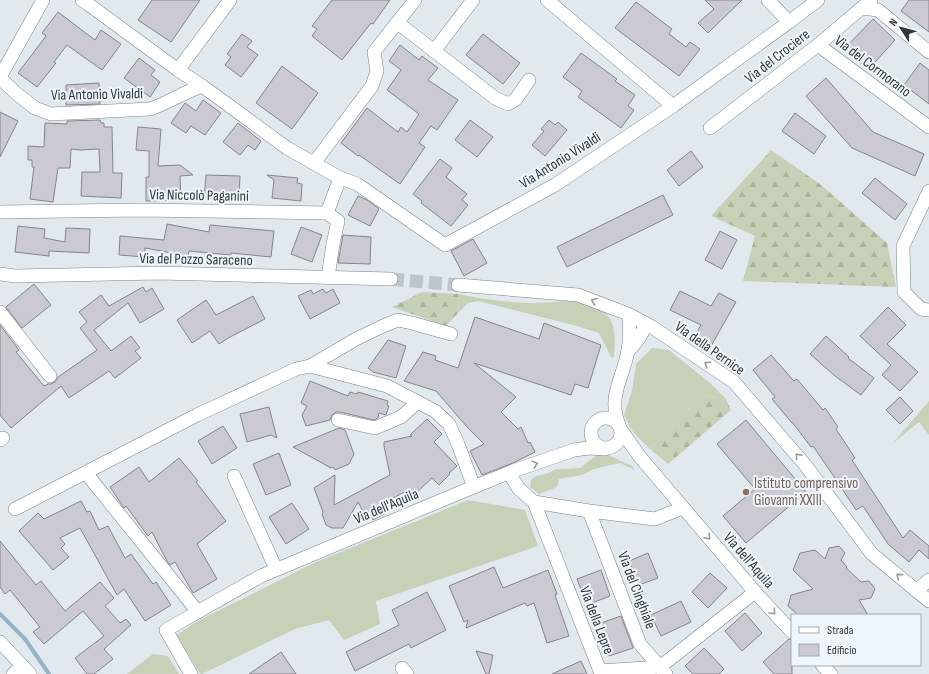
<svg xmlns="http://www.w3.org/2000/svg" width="929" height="674" font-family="'Sofia Sans Condensed',sans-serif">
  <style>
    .grass { fill: #c6d1b7 }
    .forest { fill: url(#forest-firs) }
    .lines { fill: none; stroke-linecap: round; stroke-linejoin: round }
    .stream { stroke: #95b4c8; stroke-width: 4 }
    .building { fill: #cbcad3; stroke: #85848c }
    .minor-tunnel { stroke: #bec5ca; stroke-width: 13; stroke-dasharray: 13 6; stroke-linecap: butt }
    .minor-casing { stroke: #7c8388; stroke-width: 14 }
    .minor { stroke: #fff; stroke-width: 13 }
    .oneway { stroke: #999a9c }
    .education-dot { fill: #8d6e63; stroke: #eef6fc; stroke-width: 1.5 }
    .labels { text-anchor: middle; stroke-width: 4; stroke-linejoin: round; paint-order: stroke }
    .street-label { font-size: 15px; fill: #333638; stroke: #eef6fc }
    .education-label { font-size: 15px; fill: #785e54; stroke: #eef6fc; text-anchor: start }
  </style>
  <defs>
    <pattern id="forest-firs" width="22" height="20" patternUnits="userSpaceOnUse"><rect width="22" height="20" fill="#c6d1b7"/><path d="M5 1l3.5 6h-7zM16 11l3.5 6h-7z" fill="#abb49e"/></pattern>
  </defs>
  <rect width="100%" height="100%" fill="#e1e9ef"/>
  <g class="grass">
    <path d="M458,294C481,299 505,302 528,303C546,304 563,300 581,301C585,301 589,303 592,305C616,314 616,333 614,356L613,358L611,357L599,333L577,326L478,301L468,303L459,312Z"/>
    <polygon points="652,348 669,350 710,383 726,399 703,396 650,449 633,432 624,415 632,391 636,364"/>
    <polygon points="929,401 929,435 919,422 892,444"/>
    <polygon points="597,455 608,455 632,466 635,470 620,463 594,469 582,475 559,479 557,487 539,494 530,487 531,480 536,476 546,474 557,469 564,469 580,468"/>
    <polygon points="468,500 525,510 538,546 376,601 380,624 344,640 329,620 295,629 202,674 200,674 177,635 196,622 314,563"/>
    <polygon points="153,654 168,656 179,674 127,674"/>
  </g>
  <g class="forest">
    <polygon points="771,150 820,184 887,243 896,287 743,281 755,236 711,216"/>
    <polygon points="422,292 458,294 459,312 446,326 392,307"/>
    <polygon points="703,396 726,399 731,410 668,464 650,449"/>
  </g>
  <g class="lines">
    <polyline class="stream" points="0,614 25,639 49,674"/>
  </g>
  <g class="building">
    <polygon points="152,0 200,0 171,42 138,20"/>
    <polygon points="332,0 390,0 373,24 371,23 342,60 312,36 317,29 312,26"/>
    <polygon points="705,0 742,0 708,33 698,23 714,9"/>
    <polygon points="909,0 929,0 929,32 901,11"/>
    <polygon points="636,2 672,29 669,34 686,47 690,42 700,49 679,76 615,28"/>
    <polygon points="58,12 95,40 101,30 121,44 102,70 67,45 54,62 56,63 37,87 18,73 46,36 42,33"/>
    <polygon points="873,19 895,40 868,70 845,48"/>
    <polygon points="242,34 252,41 247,47 258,55 241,77 225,65 231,57 227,54"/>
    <polygon points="483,34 520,63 503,84 466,55"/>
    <polygon points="400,45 419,60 422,56 438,68 428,80 458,100 437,130 431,126 419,143 425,147 400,184 359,155 358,156 341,143 367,108 398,132 401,127 407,132 419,114 387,90 401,70 389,61"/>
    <polygon points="581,53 617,79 615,81 635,95 628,106 634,110 621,128 578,97 582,91 563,77"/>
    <polygon points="139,58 155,70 151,75 160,82 150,97 124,78"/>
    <polygon points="920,63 929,70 929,104 904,85"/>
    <polygon points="282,66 318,93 292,129 256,103"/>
    <polygon points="826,78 873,132 924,154 915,176 852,148 806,96"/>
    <polygon points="99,83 100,104 66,105 66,85"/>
    <polygon points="203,100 221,113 205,135 191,126 186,133 171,123 185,103 196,111"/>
    <polygon points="0,112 18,121 0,157"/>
    <polygon points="795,113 826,136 814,154 782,131"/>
    <polygon points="100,120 101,123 104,123 104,127 112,127 113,173 122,173 121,198 81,196 82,172 100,172 99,149 80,150 71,149 70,168 58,168 53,202 30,199 34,167 32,167 32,160 28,160 28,146 44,147 45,123 67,124 67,121"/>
    <polygon points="470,120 493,137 477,157 455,140"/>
    <polygon points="549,120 555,125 558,122 567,130 545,156 532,145 544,131 541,129"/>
    <polygon points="238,123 261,141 255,150 248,145 240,155 223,142"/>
    <polygon points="138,127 161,129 158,166 180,165 193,175 180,176 181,200 146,201 146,177 149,177 149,151 136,150"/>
    <polygon points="691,151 703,167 679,186 667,170"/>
    <polygon points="440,159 452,168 446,177 467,194 462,200 468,205 451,226 421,203 422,201 413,194"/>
    <polygon points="206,175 240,176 239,200 204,198"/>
    <polygon points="267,175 298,178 297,183 302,184 301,201 272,198 274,180"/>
    <polygon points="875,178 907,204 895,220 862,193"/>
    <polygon points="663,195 673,215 567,267 557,247"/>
    <polygon points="358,196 367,200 379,209 370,226 348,215"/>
    <polygon points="167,224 209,232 210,225 274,231 271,257 231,253 231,255 189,251 188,256 145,248 145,257 119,255 120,236 164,240"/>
    <polygon points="18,226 45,229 44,238 65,242 66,228 90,229 89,253 49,251 49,256 15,252"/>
    <polygon points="301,227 322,235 312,262 291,254"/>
    <polygon points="720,231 737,240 722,269 705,260"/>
    <polygon points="343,235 371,237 370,264 338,263"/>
    <polygon points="473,239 487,263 464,276 451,251"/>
    <polygon points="34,284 51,305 22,328 6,307"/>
    <polygon points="143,287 146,292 152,288 164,309 140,323 128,303 94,330 111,351 131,336 140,348 135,351 141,358 115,378 109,371 69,398 61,386 11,428 0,415 0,325 19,350 16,352 44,386 48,384 51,384 55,382 57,379 58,377 97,350 80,328 87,322 79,312 101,295 109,306"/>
    <polygon points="323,289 326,293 333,289 340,303 310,319 298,296 311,290 313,294"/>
    <polygon points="680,291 711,306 719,293 736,302 711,346 694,337 701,325 670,310"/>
    <polygon points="253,296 265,319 230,337 219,344 210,331 192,343 177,320 206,300 216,315"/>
    <polygon points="888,307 906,325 887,344 918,372 900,391 882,375 891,365 860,336"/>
    <polygon points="475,317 539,339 544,323 601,345 588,388 575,384 571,395 474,363 516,397 501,412 518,429 521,427 528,443 530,442 535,452 513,463 482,475 470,451 484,444 468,428 436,391 404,381 423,352 436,356 435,360 458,368"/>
    <polygon points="826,336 849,357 848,358 874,378 861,395 835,376 810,354"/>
    <polygon points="388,340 406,346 396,378 373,372 368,368"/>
    <polygon points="771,355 794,381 797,379 823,410 825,408 838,427 836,429 855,458 852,460 903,538 910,530 929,546 929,559 919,550 909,562 888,544 863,506 856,510 837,481 813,446 811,447 792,422 792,423 772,399 775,397 753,370"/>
    <polygon points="310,381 348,396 350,392 357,394 358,392 388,401 387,405 389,406 386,415 379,413 378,418 374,420 340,412 336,412 332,415 330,420 306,426 302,415 307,406 301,403"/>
    <polygon points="900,397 913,411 900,424 886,410"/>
    <polygon points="269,407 277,438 271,435 247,442 240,414"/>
    <polygon points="427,419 442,434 434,442 457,466 449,473 450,474 439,485 432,478 415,494 410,489 388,501 390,506 384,509 386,513 373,520 370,514 366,517 358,502 343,528 332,528 326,525 322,514 323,512 314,488 335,475 334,505 390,475 384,446 384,442 412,436 410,435"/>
    <polygon points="746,420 806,492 746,543 723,516 755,489 717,444"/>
    <polygon points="223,426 237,448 212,464 198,441"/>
    <polygon points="339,428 345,430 354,454 349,464 335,470 333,467 331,468 293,447"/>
    <polygon points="279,453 291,485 266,495 253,464"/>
    <polygon points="179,458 198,481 196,482 226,521 197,544 217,579 193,593 175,562 170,565 167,561 152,532 148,536 126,506 124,508 110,487 139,467 149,482"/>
    <polygon points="81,501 87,512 90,511 99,530 108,526 125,558 131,554 153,584 156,582 171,605 145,621 124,589 117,595 80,528 60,538 65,544 61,548 69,557 53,570 19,531 38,513 44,519"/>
    <polygon points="292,503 309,529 286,544 269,517"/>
    <polygon points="0,541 36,585 41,581 65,611 100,582 114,598 105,606 120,623 126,619 131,625 104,649 113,659 94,674 87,674 75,658 104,636 83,611 44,644 33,632 40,627 10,590 5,594 0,587"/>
    <polygon points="839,546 845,553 841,560 847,567 846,568 861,582 869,581 875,589 871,598 859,600 868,615 798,615 788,606 791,595 813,589 793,570 800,553 815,550 825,559 829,548"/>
    <polygon points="648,553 658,578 639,585 629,561"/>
    <polygon points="494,567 503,588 548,570 557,594 555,595 569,636 547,643 534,603 527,606 525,603 466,628 468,620 464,622 449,586"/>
    <polygon points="601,570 610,596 587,605 577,579"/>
    <polygon points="710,573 727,588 708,608 692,592"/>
    <polygon points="427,592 446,630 411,648 409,644 355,671 346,652 399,625 392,610"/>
    <polygon points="681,601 691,622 661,636 651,615"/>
    <polygon points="745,613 762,633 742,651 725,631"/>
    <polygon points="621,616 633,648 609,656 598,624"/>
    <polygon points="789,639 792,640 792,674 774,674 763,662"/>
    <polygon points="704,648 724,669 719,674 693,674 685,666"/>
    <polygon points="476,651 493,655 489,674 486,674"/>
    <polygon points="281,652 296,674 249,674"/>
    <polygon points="581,661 587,674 552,674"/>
  </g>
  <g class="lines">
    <polyline class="minor-tunnel" points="391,279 458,285"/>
    <defs>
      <g id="minor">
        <polyline points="82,0 88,4 178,70 202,86"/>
        <polyline points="547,0 673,106"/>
        <polyline points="768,0 789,22"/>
        <polyline points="862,8 878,10 929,52"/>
        <polyline points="398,23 495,98 508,104 516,99 529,80"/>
        <polyline points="818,45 929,127"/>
        <polyline points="434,51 473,0"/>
        <polyline points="178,70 230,0"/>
        <polyline points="0,77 43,0"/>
        <path d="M0,78L17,94L35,108L51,114L150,109C168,103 184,92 202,86L216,96L287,148L340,178L357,184L445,245L555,185L673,106L789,22L818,0"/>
        <polyline points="710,128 818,45 871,0"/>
        <polyline points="314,163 372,86 377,71 374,52 415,0"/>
        <polyline points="929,191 903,246 904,292 921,309 929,310"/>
        <polyline points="0,212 140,210 327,213 338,221 333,244 328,277"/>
        <polyline points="327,213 340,178"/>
        <polyline points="0,274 15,276 159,273 391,279"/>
        <polyline points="458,285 578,295 628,314 652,327 734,382 806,466 872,554 929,601"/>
        <polyline points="0,312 50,376"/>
        <path d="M628,351C636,343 643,335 645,324"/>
        <polyline points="310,366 356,339 383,326 398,320 412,323 451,334"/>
        <circle cx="606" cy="433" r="15"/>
        <polyline points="338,420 375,428 401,417 418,402"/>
        <path d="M619,425C607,396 624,377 628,350C630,339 630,327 629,316"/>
        <polyline points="621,430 640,457 755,592 792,632"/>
        <polyline points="0,440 3,438"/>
        <polyline points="86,473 198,612"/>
        <polyline points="509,473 519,489 534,502 589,511 655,519 682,508"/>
        <polyline points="234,476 276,569"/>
        <polyline points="534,502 600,671 660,667 755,592"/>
        <polyline points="15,509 197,415 296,369 310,366 387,386 435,411 449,424 458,444 474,487"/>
        <polyline points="589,511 640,644 666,674"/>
        <polyline points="916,591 929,580"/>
        <polyline points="0,642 30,674"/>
        <polyline points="822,665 831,674"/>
        <polyline points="402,668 407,674"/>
        <polyline points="13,674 22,666"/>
        <polyline points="191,674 166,630 261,576 459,493 513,471 574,450 589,448 605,449"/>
      </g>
    </defs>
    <use href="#minor" class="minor-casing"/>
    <use href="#minor" class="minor"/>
  </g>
  <defs><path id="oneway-chevron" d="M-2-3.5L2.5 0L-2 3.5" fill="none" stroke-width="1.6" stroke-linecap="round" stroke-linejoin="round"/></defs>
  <g class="oneway">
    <use href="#oneway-chevron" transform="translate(594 301) rotate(-159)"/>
    <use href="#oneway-chevron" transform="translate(707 364) rotate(-146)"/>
    <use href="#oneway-chevron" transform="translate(798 456) rotate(-131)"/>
    <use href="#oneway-chevron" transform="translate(535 464) rotate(-19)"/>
    <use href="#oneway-chevron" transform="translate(708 537) rotate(49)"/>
    <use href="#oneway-chevron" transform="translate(899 576) rotate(-140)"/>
    <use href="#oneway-chevron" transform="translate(773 612) rotate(47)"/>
  </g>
  <circle class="education-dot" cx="746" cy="492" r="4"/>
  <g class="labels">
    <g class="street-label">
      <text transform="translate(777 56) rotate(-38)" y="5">Via del Crociere</text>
      <text transform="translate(873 66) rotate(37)" y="5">Via del Cormorano</text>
      <text transform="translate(97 94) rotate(-1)" y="5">Via Antonio Vivaldi</text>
      <text transform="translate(560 160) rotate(-32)" y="5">Via Antonio Vivaldi</text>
      <text transform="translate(199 195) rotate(1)" y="5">Via Niccolò Paganini</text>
      <text transform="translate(196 259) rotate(1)" y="5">Via del Pozzo Saraceno</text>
      <text transform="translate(710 348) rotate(35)" y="5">Via della Pernice</text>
      <text transform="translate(386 506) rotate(-23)" y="5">Via dell'Aquila</text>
      <text transform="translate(749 560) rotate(49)" y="5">Via dell'Aquila</text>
      <text transform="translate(637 590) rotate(69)" y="5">Via del Cinghiale</text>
      <text transform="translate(597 620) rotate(69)" y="5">Via della Lepre</text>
    </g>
    <g class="education-label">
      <text x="754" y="488">Istituto comprensivo<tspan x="754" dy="17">Giovanni XXIII</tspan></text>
    </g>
  </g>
  <rect x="791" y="614" width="130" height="52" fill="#eef6fc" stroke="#a3a9ae"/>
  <rect x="799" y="627" width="20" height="6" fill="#ffffff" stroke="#a3a9ae"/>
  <text x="827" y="634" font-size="12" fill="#333638">Strada</text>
  <rect x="799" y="644" width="20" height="12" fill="#cbcad3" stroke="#a3a9ae"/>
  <text x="827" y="654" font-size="12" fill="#333638">Edificio</text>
  <g transform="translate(901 28) rotate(306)" stroke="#eef6fc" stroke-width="3" paint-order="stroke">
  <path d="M0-3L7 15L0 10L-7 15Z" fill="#333638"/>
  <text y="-6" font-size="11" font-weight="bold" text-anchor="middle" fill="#333638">N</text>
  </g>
</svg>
